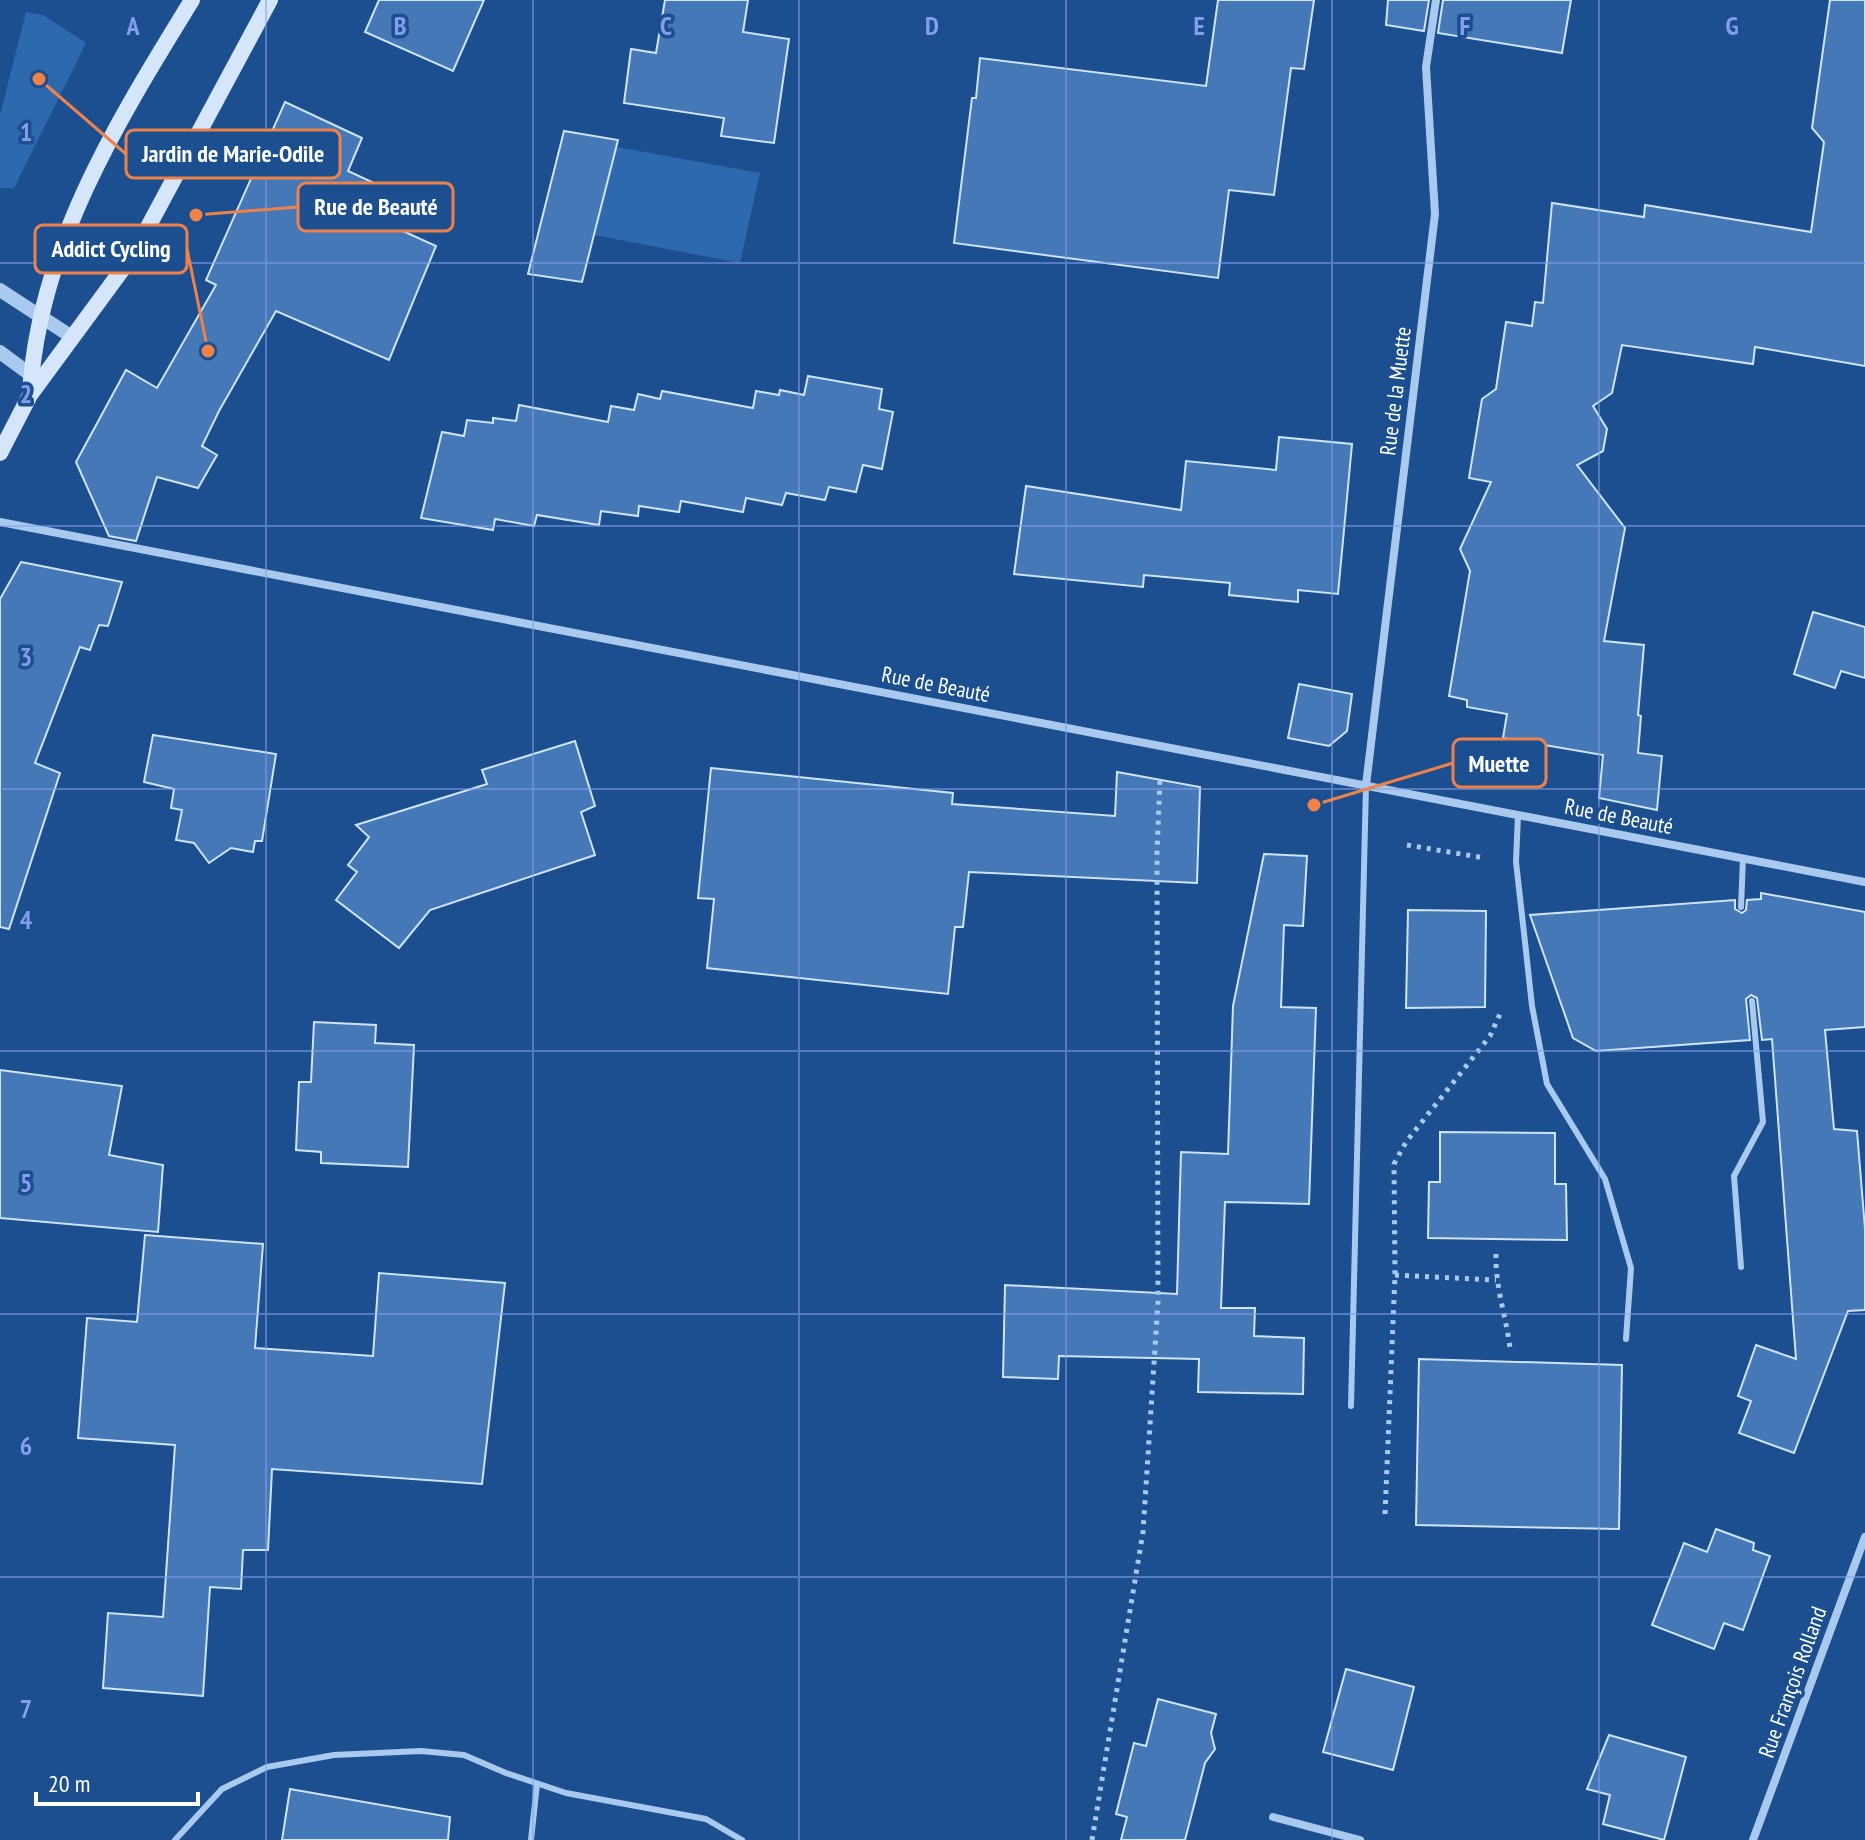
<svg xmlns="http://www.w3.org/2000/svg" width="1865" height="1840" font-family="'PT Sans Narrow',sans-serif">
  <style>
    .green { fill: #2e69ad }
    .building { fill: #4478b7; stroke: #cfe3fa; stroke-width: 2 }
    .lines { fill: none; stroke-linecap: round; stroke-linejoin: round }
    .path { stroke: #a9c9ee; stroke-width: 5; stroke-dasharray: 4 6; stroke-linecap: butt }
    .service { stroke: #a9c9ee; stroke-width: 6 }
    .minor { stroke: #a9c9ee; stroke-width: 8 }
    .tertiary { stroke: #a9c9ee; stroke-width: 14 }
    .secondary { stroke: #d6e6fa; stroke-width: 16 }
    .grid { fill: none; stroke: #839eea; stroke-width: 2; stroke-opacity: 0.55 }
    .labels { text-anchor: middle; stroke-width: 7; stroke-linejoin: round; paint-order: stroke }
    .street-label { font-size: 22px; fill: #fff; stroke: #1b4f8f }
    .grid-label { font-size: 26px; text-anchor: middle; font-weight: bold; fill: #839eea; stroke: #1b4f8f; stroke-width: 7; stroke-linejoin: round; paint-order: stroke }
    .leader { fill: none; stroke: #ee8249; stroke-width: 3 }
    .callout-dot { fill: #ee8249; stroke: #1b4f8f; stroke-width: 3 }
    .callout { fill: #1b4f8f; stroke: #ee8249; stroke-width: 3 }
    .callout-label { font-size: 24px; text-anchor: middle; font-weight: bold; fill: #fff }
  </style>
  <rect width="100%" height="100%" fill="#1b4f8f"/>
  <g class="green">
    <polygon points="26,12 43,15 86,43 14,188 0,188 0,115"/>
    <polygon points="617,147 760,173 740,263 594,235"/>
  </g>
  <g class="building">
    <polygon points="379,0 484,0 453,71 365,32"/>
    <polygon points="665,0 748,0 743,32 789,39 774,143 721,136 724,118 624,103 631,49 656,53"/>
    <polygon points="1218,0 1314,0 1304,69 1291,68 1274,195 1229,190 1218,278 954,243 972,98 976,98 980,58 1206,86"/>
    <polygon points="1388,0 1429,0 1424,31 1386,25"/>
    <polygon points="1443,0 1571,0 1562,53 1438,33"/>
    <polygon points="1830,0 1865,0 1865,366 1755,347 1753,364 1622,345 1612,393 1593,406 1607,429 1603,451 1577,465 1625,528 1604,641 1644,645 1638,715 1641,716 1638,753 1662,756 1657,810 1599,798 1603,755 1503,738 1507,714 1467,707 1467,700 1449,696 1470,571 1460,549 1491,482 1469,478 1482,399 1496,389 1506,322 1532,326 1535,302 1543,303 1552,203 1644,217 1645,205 1811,232 1824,142 1812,128"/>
    <polygon points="285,102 362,138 348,171 374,183 361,212 436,246 389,360 276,311 219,411 202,446 217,455 198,488 157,477 136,541 109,536 76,462 126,370 157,388 216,285 206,280"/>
    <polygon points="564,131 618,140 582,282 528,274"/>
    <polygon points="808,376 882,389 879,409 893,412 882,469 863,465 856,492 829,487 825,500 786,493 782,505 746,498 743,512 681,501 679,512 639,506 638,516 601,511 599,525 537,515 534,526 495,519 493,530 421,518 442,432 464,436 467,420 493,423 493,418 516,421 519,405 608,422 611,406 634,410 638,394 660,399 662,391 753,408 756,391 779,395 780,390 804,395"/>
    <polygon points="1279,437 1352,444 1338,594 1298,590 1298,602 1229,595 1230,583 1144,575 1143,587 1014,574 1026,486 1181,510 1186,461 1276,470"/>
    <polygon points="21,562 122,582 108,626 99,625 90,650 80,647 35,763 60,773 9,929 0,927 0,599"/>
    <polygon points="1813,612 1865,627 1865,678 1841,671 1835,688 1794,674"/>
    <polygon points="1299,684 1352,694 1347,731 1329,746 1288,738"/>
    <polygon points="153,735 276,754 262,841 255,841 253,852 231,848 209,863 194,843 176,840 182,810 171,808 174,789 144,782"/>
    <polygon points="575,741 595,806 581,812 595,855 430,910 399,948 336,900 357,872 348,865 369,837 356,825 487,784 482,770"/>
    <polygon points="711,768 953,793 952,804 1115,816 1117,772 1200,787 1197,883 969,872 963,927 955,927 948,994 707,968 714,899 698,898"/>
    <polygon points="1264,854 1307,856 1303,926 1284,925 1281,1007 1316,1008 1309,1204 1225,1202 1221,1308 1255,1308 1254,1336 1304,1338 1303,1394 1198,1392 1199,1359 1059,1356 1058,1379 1003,1377 1005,1285 1177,1294 1181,1152 1228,1154 1233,1006"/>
    <polygon points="1761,893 1865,912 1865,1027 1825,1030 1834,1129 1857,1131 1865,1229 1865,1310 1848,1311 1794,1453 1739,1433 1751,1401 1738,1396 1756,1345 1796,1359 1772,1039 1762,1040 1757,998 1751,995 1746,999 1750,1040 1596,1051 1573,1038 1530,915 1735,900 1735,909 1742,913 1746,910 1747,900 1761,899"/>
    <polygon points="1408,910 1486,911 1485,1007 1406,1008"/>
    <polygon points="314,1022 376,1025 375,1043 414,1045 408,1167 321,1163 321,1152 296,1150 299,1082 311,1082"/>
    <polygon points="0,1070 122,1086 109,1155 163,1165 158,1232 0,1218"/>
    <polygon points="1440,1132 1555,1133 1555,1184 1566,1184 1567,1240 1428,1238 1429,1182 1440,1182"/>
    <polygon points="145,1235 263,1244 255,1348 373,1356 379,1273 505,1283 482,1484 272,1469 268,1550 243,1550 241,1589 210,1587 203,1696 103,1688 108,1613 163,1617 175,1445 78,1438 87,1318 137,1322"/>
    <polygon points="1419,1359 1622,1365 1619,1529 1416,1525"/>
    <polygon points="1716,1529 1754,1543 1753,1550 1770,1556 1743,1630 1724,1623 1714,1649 1652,1625 1684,1543 1707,1552"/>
    <polygon points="1346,1669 1414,1687 1393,1770 1323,1752"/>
    <polygon points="1158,1699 1216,1714 1211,1733 1215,1749 1205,1763 1185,1840 1121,1840 1127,1817 1116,1814 1134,1743 1146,1746"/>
    <polygon points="1609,1735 1686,1757 1664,1840 1603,1824 1610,1795 1587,1789"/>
    <polygon points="290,1789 450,1817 448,1840 282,1840"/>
  </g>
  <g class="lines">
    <g class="path">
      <polyline points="1407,845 1485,858"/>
      <path d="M1496,1254C1495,1286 1506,1316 1510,1348"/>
      <polyline points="1395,1275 1496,1280"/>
      <polyline points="1385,1514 1395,1275 1394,1164 1406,1142 1490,1036 1500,1014"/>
      <polyline points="1092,1840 1143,1532 1158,1302 1157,853 1160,779"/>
    </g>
    <g class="service">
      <polyline points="1518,815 1516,862 1525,942 1532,1006 1547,1084 1605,1179 1631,1268 1626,1339"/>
      <polyline points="1741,907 1743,858"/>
      <polyline points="1741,1267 1734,1176 1763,1122 1752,1001"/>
      <polyline points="1351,1406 1366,785"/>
      <polyline points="175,1840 222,1789 267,1767 334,1755 421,1751 464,1755 506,1773 566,1793 706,1819 742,1840"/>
      <polyline points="531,1840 537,1784"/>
    </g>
    <g class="minor">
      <polyline points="0,522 1865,882"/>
      <polyline points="1366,785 1435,214 1426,67 1436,0"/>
      <polyline points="1273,1817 1360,1840"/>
      <polyline points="1753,1840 1865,1537"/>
    </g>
    <g class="tertiary">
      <polyline points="0,290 72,337"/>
      <polyline points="0,352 31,375"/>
    </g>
    <g class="secondary">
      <path d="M30,393C39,247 117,122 192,0"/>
      <polyline points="0,453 30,395 133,255 270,0"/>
    </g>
  </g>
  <path class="grid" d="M266,0V1840M533,0V1840M799,0V1840M1066,0V1840M1332,0V1840M1599,0V1840M0,263H1865M0,526H1865M0,789H1865M0,1051H1865M0,1314H1865M0,1577H1865"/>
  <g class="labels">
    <g class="street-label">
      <text transform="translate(1395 391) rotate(-83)" y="8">Rue de la Muette</text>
      <text transform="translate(936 684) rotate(11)" y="8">Rue de Beauté</text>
      <text transform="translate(1619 816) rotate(11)" y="8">Rue de Beauté</text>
      <text transform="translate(1792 1682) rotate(-70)" y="8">Rue François Rolland</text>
    </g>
  </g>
  <g class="grid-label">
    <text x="133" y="35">A</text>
    <text x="400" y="35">B</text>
    <text x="666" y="35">C</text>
    <text x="932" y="35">D</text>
    <text x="1199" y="35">E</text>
    <text x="1465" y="35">F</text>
    <text x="1732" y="35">G</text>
    <text x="26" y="141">1</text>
    <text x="26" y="403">2</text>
    <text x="26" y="666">3</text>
    <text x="26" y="929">4</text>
    <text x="26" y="1192">5</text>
    <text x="26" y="1455">6</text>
    <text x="26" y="1718">7</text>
  </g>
  <path class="leader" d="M39 79L126 154M196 215L298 207M208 351L187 249M1314 805L1453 763"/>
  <g class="callout-dot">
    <circle cx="39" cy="79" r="8"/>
    <circle cx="196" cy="215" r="8"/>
    <circle cx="208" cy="351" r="8"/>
    <circle cx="1314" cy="805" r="8"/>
  </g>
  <g class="callout">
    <rect x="126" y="130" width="214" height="48" rx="8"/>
    <rect x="298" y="183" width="155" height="48" rx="8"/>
    <rect x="35" y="225" width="152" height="48" rx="8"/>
    <rect x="1453" y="739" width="93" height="48" rx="8"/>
  </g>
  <g class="callout-label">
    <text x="233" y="162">Jardin de Marie-Odile</text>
    <text x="376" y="215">Rue de Beauté</text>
    <text x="111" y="257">Addict Cycling</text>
    <text x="1499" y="772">Muette</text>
  </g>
  <path d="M36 1792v12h162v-12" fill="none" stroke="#ffffff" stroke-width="4"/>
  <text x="48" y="1792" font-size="24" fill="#ffffff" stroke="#1b4f8f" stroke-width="6" paint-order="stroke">20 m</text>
</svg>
